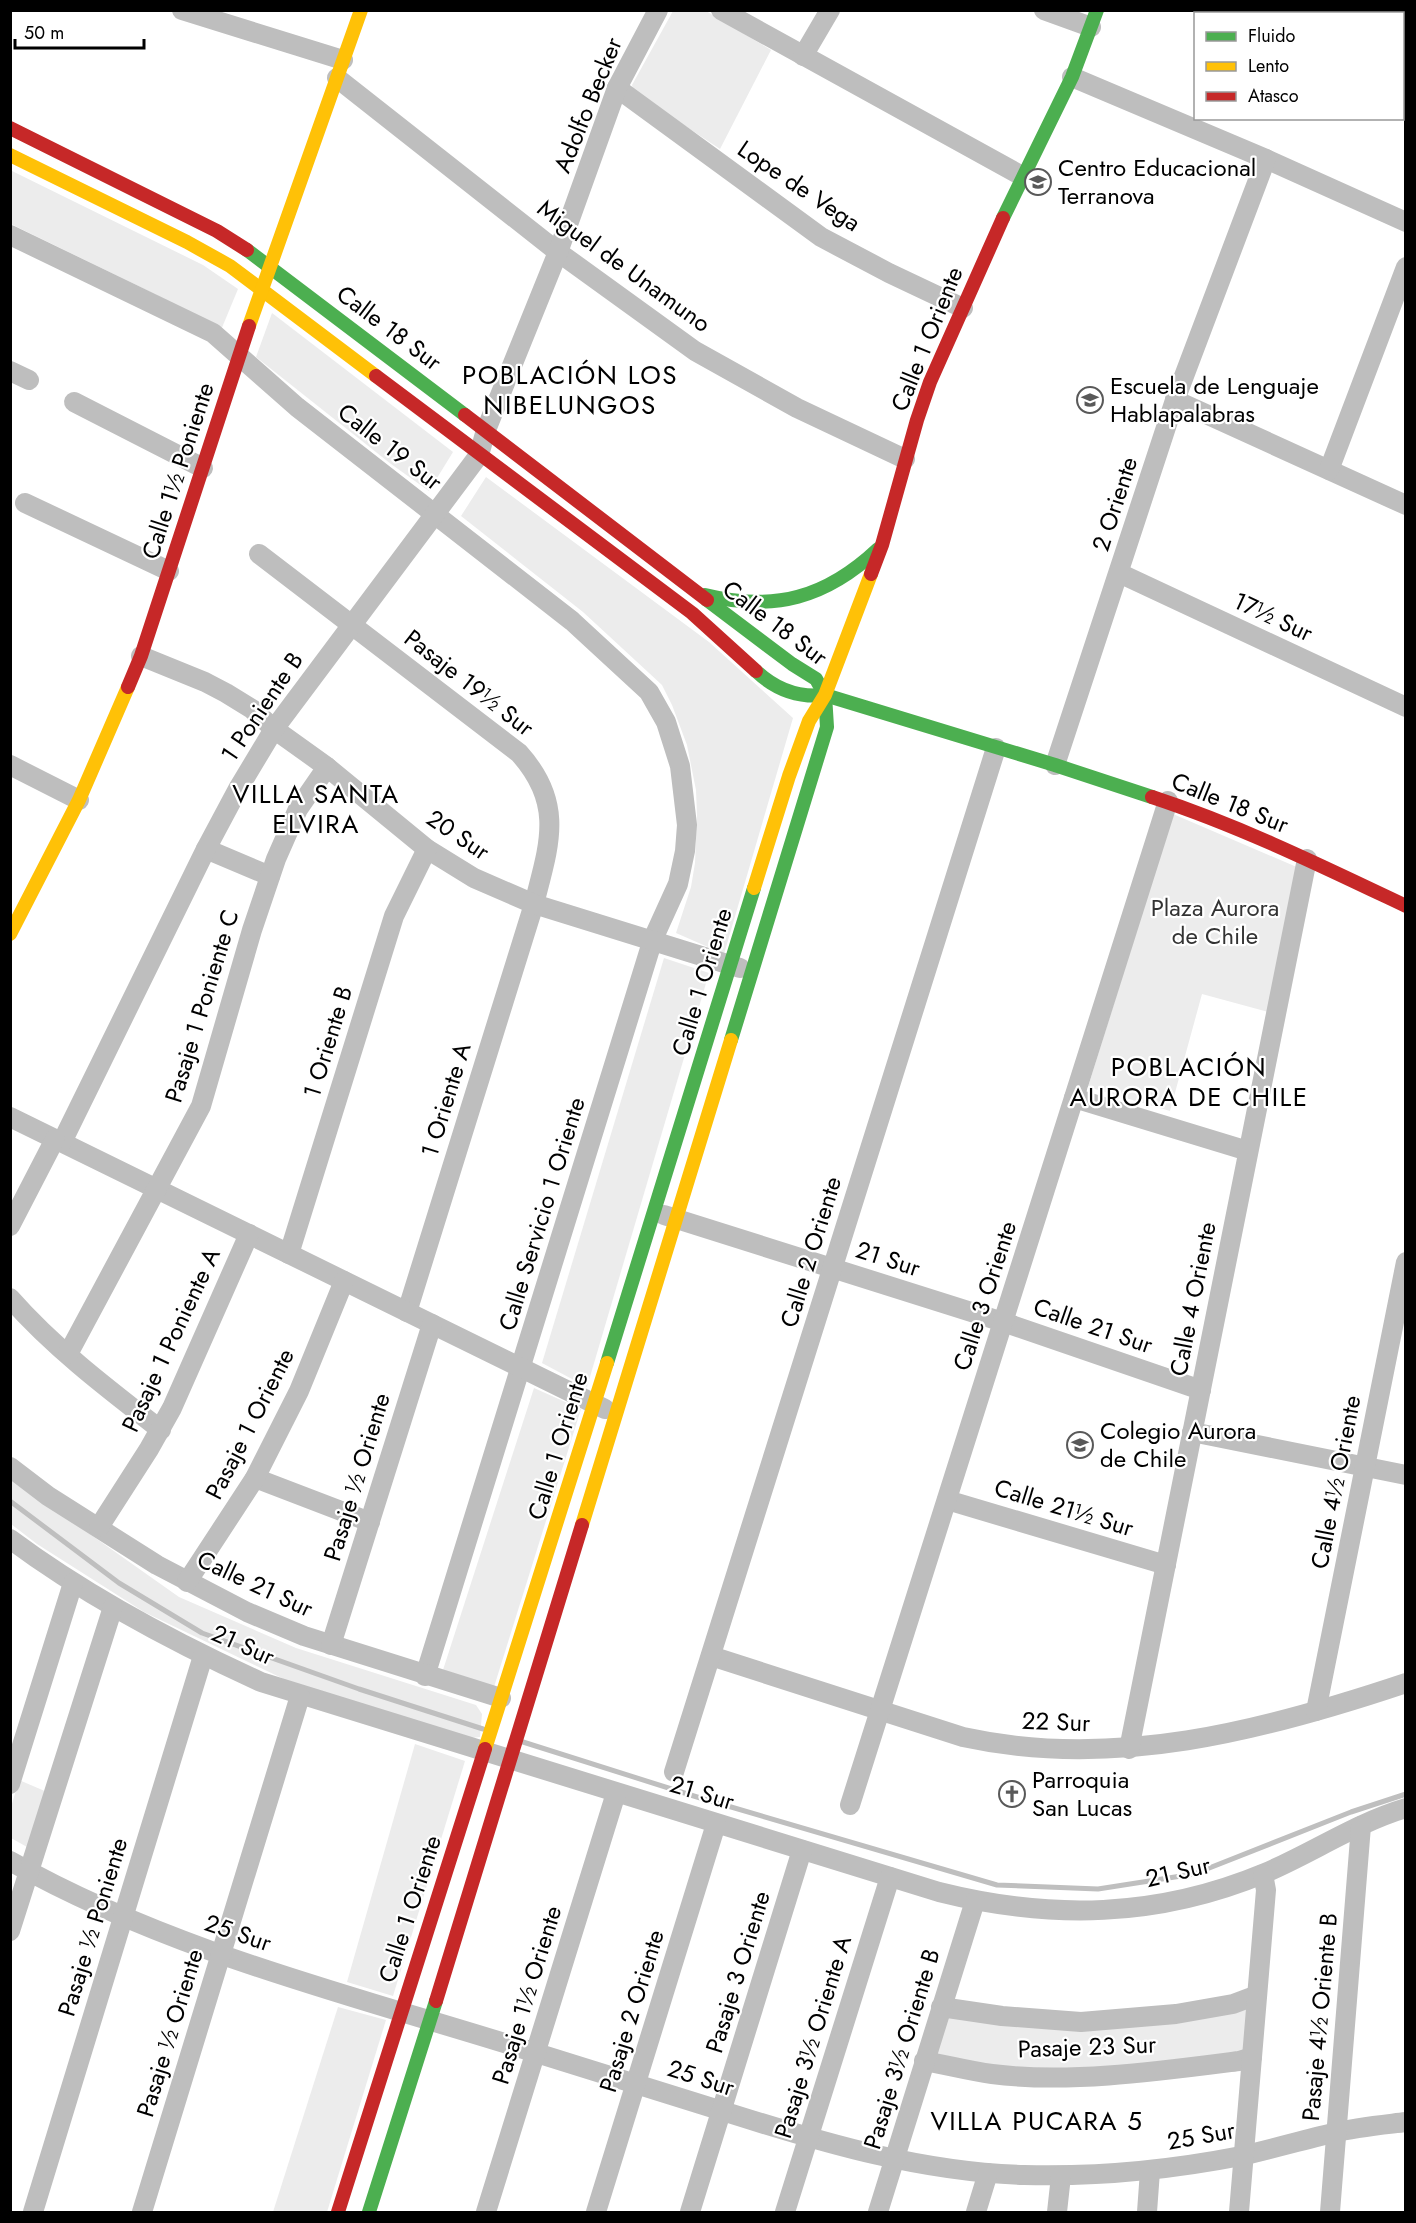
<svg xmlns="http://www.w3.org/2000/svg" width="1416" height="2223" font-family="Jost,sans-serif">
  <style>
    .green { fill: #ececec }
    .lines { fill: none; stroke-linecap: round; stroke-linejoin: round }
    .stream { stroke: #bfbfbf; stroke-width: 5 }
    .street { stroke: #bebebe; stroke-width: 20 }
    .fast { stroke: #4caf50; stroke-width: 14 }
    .slow { stroke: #ffc107; stroke-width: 14 }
    .jam { stroke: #c62828; stroke-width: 14 }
    .labels { text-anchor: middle; stroke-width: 4.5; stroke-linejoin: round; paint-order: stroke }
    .street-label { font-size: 24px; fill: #000; stroke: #fff }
    .poi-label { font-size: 24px; fill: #000; stroke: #fff; text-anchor: start }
    .park-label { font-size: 24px; fill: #333; stroke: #fff }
    .neighbourhood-label { font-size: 26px; letter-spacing: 1.5px; fill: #000; stroke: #fff }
  </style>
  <rect width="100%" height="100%" fill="#fff"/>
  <g class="green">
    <polygon points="673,11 706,11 771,50 720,149 634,92 632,85"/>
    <polygon points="10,170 203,265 238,289 221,330 157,295 11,224"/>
    <polygon points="272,313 453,452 429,491 391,464 256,357"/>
    <polygon points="486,477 709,642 793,718 724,954 676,933 691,887 695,863 697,815 696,790 687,745 672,705 662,685 583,612 461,516"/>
    <polygon points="1173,814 1299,868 1272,1013 1202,994 1170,1111 1088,1087"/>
    <polygon points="664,958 709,973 587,1387 542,1363"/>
    <polygon points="534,1388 581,1409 494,1687 443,1670"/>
    <polygon points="11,1474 36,1496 179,1597 296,1648 476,1705 482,1714 480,1737 470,1738 290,1682 144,1612 37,1544 11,1524"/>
    <polygon points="415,1744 465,1761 393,1996 347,1982"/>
    <polygon points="19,1780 47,1792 27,1847 11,1838 11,1807"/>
    <polygon points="1257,1995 1252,2057 1052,2077 924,2061 941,2007 1081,2022"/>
    <polygon points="338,2007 386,2020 327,2212 273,2212"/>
  </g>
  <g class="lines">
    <g class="stream">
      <polyline points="10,1501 119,1583 202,1633 359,1689 483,1729"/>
      <polyline points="523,1742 697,1797 997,1885 1098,1889 1194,1874 1351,1812 1406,1794"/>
    </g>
    <g class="street">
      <polyline points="182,10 343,60"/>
      <polyline points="721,10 1022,176"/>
      <polyline points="1044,10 1091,27"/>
      <polyline points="803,56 830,10"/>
      <polyline points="1072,77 1266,159 1406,222"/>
      <polyline points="337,78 558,252 695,351 797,408 905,459"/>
      <polyline points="617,88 821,237 889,273 963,308"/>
      <polyline points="10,235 213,333 297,407 572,621 649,692 666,722 680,766 687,825 685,851 678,884 653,939 425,1676"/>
      <polyline points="10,371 29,380"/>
      <polyline points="1175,400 1406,505"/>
      <polyline points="74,402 203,468"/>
      <polyline points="1329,470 1406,267"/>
      <polyline points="25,503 169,571"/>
      <path d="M259,554L519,753C565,804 549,845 534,904L407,1312"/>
      <polyline points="1119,573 1406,707"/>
      <polyline points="141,656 205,682 226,693 252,709 274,729 327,767 427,849 474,878 534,904 740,968"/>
      <polyline points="10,765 79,800"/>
      <polyline points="1055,765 1175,400 1266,159"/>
      <polyline points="206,849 270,876"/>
      <polyline points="1074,1098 1248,1151"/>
      <polyline points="10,1117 605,1409"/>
      <polyline points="62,1142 206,849 238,789 274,729 479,455 486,430 558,252 617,88 658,10"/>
      <polyline points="664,1215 1003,1322 1201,1390"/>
      <polyline points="10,1226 55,1139"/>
      <polyline points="289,1254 394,916 427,849"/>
      <path d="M10,1298C54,1348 108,1389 161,1430"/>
      <polyline points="68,1354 201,1106 252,930 276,859 298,809 327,767"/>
      <polyline points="1192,1432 1406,1475"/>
      <polyline points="10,1467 48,1496 157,1565 247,1612 304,1636 501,1698"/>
      <polyline points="255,1478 370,1522"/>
      <polyline points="947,1500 1166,1565"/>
      <polyline points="99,1527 149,1449 172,1408 249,1234"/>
      <path d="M10,1539C88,1597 173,1642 261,1682L939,1892C1051,1920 1157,1918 1265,1873C1312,1853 1356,1823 1406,1808"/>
      <polyline points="187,1582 255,1478 299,1391 344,1281"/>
      <polyline points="331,1645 432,1324"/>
      <path d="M711,1656L963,1737C1113,1770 1263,1731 1406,1683"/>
      <polyline points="1316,1711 1406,1262"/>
      <polyline points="1129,1749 1307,859"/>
      <polyline points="674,1772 996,748"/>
      <polyline points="10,1784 73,1583"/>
      <polyline points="850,1805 1168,801"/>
      <path d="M10,1861C171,1952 355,1996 530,2051C597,2072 665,2093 732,2114C827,2144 923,2172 1024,2175C1097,2177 1169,2170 1241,2156C1272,2149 1303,2140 1333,2133C1357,2127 1381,2125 1406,2122"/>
      <polyline points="10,1931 113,1607"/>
      <polyline points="941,2007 1002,2016 1081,2022 1176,2014 1233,2004 1257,1995"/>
      <path d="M924,2061C947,2065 969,2071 992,2074C1069,2084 1161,2071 1239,2061L1252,2057"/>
      <polyline points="33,2212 203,1656"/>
      <polyline points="142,2212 300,1696"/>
      <polyline points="486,2212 616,1793"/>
      <polyline points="596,2212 716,1824"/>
      <polyline points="690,2212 802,1850"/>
      <polyline points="785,2212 890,1877"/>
      <polyline points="878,2212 975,1901"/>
      <polyline points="976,2212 988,2173"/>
      <polyline points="1057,2212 1061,2176"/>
      <polyline points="1147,2212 1150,2171"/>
      <polyline points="1239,2212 1266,1890 1263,1874"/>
      <polyline points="1330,2212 1361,1826"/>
    </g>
    <g class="fast">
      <polyline points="1003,218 1072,77 1097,10"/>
      <polyline points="247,250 465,415"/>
      <path d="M705,595C774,612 826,598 878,549"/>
      <polyline points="707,600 792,664 816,679 825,695 827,727 731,1040"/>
      <path d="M756,671C775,689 798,698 825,695L1055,765L1152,797"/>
      <polyline points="607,1363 754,888"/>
      <polyline points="369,2212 436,2001"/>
    </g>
    <g class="slow">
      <polyline points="10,155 187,242 230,266 376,376"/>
      <polyline points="249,326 361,10"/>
      <polyline points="754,888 789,776 809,721 825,695 871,574"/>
      <polyline points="10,934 79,800 128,687"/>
      <polyline points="582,1525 731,1040"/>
      <polyline points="485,1749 607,1363"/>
    </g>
    <g class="jam">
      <polyline points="1395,10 1402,14"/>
      <polyline points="10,128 217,231 247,250"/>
      <polyline points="376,376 692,613 756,671"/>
      <polyline points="465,415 707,600"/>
      <polyline points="871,574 882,545 917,420 930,382 1003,218"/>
      <polyline points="128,687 141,656 249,326"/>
      <path d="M1152,797C1240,826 1322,866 1406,906"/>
      <polyline points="436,2001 582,1525"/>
      <polyline points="338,2212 485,1749"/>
    </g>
  </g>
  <defs>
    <symbol id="school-ring" viewBox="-11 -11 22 22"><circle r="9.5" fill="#fff" stroke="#595959" stroke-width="1.5"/><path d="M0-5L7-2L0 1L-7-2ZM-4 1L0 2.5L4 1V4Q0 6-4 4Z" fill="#595959"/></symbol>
    <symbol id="church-ring" viewBox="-11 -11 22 22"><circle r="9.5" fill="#fff" stroke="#595959" stroke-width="1.5"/><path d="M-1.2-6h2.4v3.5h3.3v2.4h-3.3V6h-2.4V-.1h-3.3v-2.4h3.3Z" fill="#595959"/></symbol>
  </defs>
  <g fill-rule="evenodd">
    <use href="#school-ring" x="1023" y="167" width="30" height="30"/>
    <use href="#school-ring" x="1075" y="385" width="30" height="30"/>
    <use href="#school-ring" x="1065" y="1430" width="30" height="30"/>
    <use href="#church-ring" x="997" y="1779" width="30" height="30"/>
  </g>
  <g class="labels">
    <g class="street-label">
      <text transform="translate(588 105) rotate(-68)" y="8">Adolfo Becker</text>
      <text transform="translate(799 186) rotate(34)" y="8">Lope de Vega</text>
      <text transform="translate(624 266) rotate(36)" y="8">Miguel de Unamuno</text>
      <text transform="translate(389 328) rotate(37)" y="8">Calle 18 Sur</text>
      <text transform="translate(927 339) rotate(-68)" y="8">Calle 1 Oriente</text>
      <text transform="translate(390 447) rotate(38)" y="8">Calle 19 Sur</text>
      <text transform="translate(178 471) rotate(-72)" y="8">Calle 1½ Poniente</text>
      <text transform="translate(1115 504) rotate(-72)" y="8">2 Oriente</text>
      <text transform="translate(1273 617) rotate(25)" y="8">17½ Sur</text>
      <text transform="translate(775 623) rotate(37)" y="8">Calle 18 Sur</text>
      <text transform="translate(469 683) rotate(38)" y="8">Pasaje 19½ Sur</text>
      <text transform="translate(262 707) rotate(-56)" y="8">1 Poniente B</text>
      <text transform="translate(1230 803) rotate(22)" y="8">Calle 18 Sur</text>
      <text transform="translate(458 835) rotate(34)" y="8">20 Sur</text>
      <text transform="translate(702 982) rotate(-73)" y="8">Calle 1 Oriente</text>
      <text transform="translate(202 1006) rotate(-73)" y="8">Pasaje 1 Poniente C</text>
      <text transform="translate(328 1042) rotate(-73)" y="8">1 Oriente B</text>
      <text transform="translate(446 1100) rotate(-73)" y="8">1 Oriente A</text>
      <text transform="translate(542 1214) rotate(-73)" y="8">Calle Servicio 1 Oriente</text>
      <text transform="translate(811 1252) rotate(-73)" y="8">Calle 2 Oriente</text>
      <text transform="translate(888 1259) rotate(18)" y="8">21 Sur</text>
      <text transform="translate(985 1296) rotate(-72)" y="8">Calle 3 Oriente</text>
      <text transform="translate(1193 1299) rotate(-79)" y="8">Calle 4 Oriente</text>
      <text transform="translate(1093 1326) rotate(19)" y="8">Calle 21 Sur</text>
      <text transform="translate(171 1340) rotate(-65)" y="8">Pasaje 1 Poniente A</text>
      <text transform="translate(250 1424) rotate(-63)" y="8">Pasaje 1 Oriente</text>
      <text transform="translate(558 1446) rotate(-73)" y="8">Calle 1 Oriente</text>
      <text transform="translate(357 1477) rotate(-73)" y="8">Pasaje ½ Oriente</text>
      <text transform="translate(1336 1482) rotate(-79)" y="8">Calle 4½ Oriente</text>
      <text transform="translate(1064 1508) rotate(17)" y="8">Calle 21½ Sur</text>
      <text transform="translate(255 1584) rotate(25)" y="8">Calle 21 Sur</text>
      <text transform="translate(243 1645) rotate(24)" y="8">21 Sur</text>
      <text transform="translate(1056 1722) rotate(2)" y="8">22 Sur</text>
      <text transform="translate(702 1793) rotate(17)" y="8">21 Sur</text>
      <text transform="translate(1178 1872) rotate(-13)" y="8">21 Sur</text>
      <text transform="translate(410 1909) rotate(-72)" y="8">Calle 1 Oriente</text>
      <text transform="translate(93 1927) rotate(-73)" y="8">Pasaje ½ Poniente</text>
      <text transform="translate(238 1933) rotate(19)" y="8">25 Sur</text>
      <text transform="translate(738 1972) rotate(-73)" y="8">Pasaje 3 Oriente</text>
      <text transform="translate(527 1995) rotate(-73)" y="8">Pasaje 1½ Oriente</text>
      <text transform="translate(632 2011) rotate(-73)" y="8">Pasaje 2 Oriente</text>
      <text transform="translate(1320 2017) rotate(-85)" y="8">Pasaje 4½ Oriente B</text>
      <text transform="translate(170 2033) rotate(-73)" y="8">Pasaje ½ Oriente</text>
      <text transform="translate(813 2037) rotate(-73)" y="8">Pasaje 3½ Oriente A</text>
      <text transform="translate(1087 2047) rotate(-2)" y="8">Pasaje 23 Sur</text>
      <text transform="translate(902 2049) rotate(-73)" y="8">Pasaje 3½ Oriente B</text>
      <text transform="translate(701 2078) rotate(18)" y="8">25 Sur</text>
      <text transform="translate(1201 2136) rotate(-10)" y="8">25 Sur</text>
    </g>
    <g class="poi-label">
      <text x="1058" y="176">Centro Educacional<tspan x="1058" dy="28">Terranova</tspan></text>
      <text x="1110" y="394">Escuela de Lenguaje<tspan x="1110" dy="28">Hablapalabras</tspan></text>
      <text x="1100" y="1439">Colegio Aurora<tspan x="1100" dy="28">de Chile</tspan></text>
      <text x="1032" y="1788">Parroquia<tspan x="1032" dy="28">San Lucas</tspan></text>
    </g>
    <g class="park-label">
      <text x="1215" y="916">Plaza Aurora<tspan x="1215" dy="28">de Chile</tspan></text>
    </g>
    <g class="neighbourhood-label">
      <text x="570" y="384">POBLACIÓN LOS<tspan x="570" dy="30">NIBELUNGOS</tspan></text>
      <text x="316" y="803">VILLA SANTA<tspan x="316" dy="30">ELVIRA</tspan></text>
      <text x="1189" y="1076">POBLACIÓN<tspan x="1189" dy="30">AURORA DE CHILE</tspan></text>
      <text x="1037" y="2130">VILLA PUCARA 5</text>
    </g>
  </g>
  <rect width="1416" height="2223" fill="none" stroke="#000000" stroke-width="24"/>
  <rect x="1194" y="12" width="210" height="108" fill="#ffffff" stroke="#999999" stroke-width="1.5"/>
  <rect x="1206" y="32" width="30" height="9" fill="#4caf50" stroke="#999999" stroke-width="1.5"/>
  <text x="1248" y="42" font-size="18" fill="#000000">Fluido</text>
  <rect x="1206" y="62" width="30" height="9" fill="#ffc107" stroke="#999999" stroke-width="1.5"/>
  <text x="1248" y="72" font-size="18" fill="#000000">Lento</text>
  <rect x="1206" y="92" width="30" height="9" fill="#c62828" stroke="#999999" stroke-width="1.5"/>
  <text x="1248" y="102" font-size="18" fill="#000000">Atasco</text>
  <path d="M15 39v9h129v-9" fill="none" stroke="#000000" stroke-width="3"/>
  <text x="24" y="39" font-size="18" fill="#000000" stroke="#ffffff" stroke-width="4.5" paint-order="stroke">50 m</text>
</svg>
